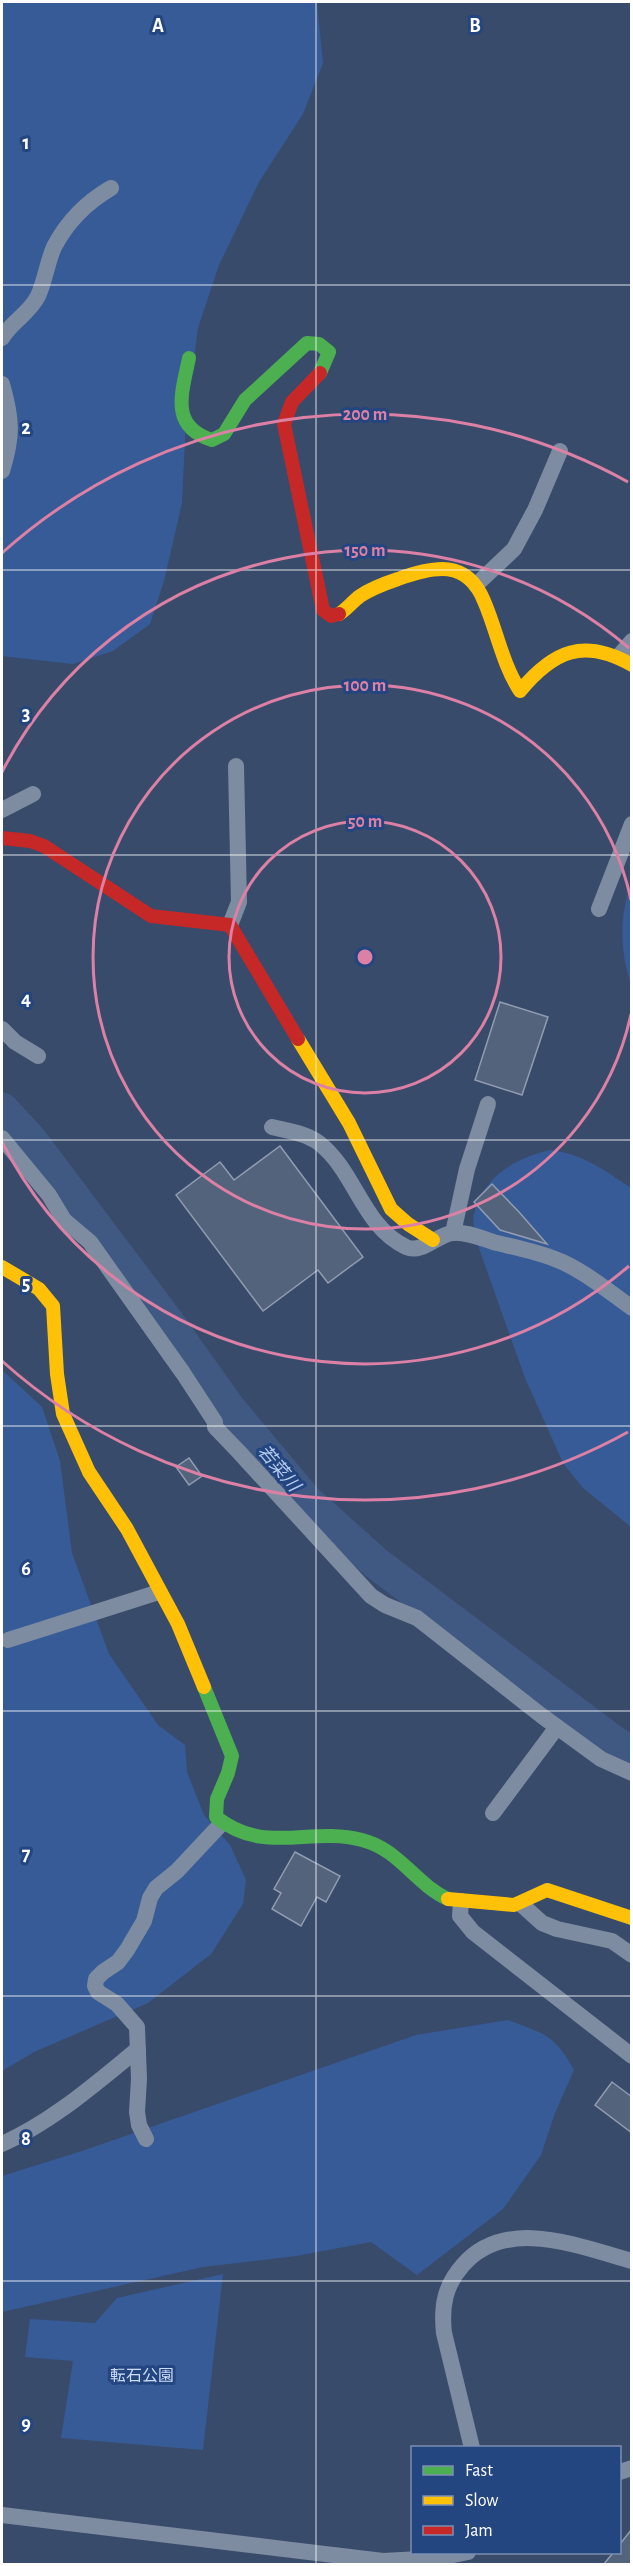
<svg xmlns="http://www.w3.org/2000/svg" width="633" height="2566" font-family="'Alegreya Sans','Noto Sans JP',sans-serif">
  <style>
    .green { fill: #375b97 }
    .lines { fill: none; stroke-linecap: round; stroke-linejoin: round }
    .river { stroke: #405983; stroke-width: 33 }
    .building { fill: #54637c; stroke: #919cb0; stroke-width: 1.5 }
    .street { stroke: #7e8ca1; stroke-width: 16 }
    .fast { stroke: #4caf50; stroke-width: 14 }
    .slow { stroke: #ffc107; stroke-width: 14 }
    .jam { stroke: #c62828; stroke-width: 14 }
    .grid { fill: none; stroke: #fff; stroke-width: 1.5; stroke-opacity: 0.55 }
    .ring { fill: none; stroke: #dd80a5; stroke-width: 3 }
    .labels { text-anchor: middle; stroke-width: 6; stroke-linejoin: round; paint-order: stroke }
    .park-label { font-size: 16px; fill: #cddcf5; stroke: #234580 }
    .water-label { font-size: 18px; font-style: italic; fill: #b5cbee; stroke: #234580 }
    .grid-label { font-size: 20px; text-anchor: middle; font-weight: bold; fill: #fff; stroke: #234580; stroke-width: 6; stroke-linejoin: round; paint-order: stroke }
    .centre { fill: #dd80a5; stroke: #234580; stroke-width: 3 }
    .ring-label { font-size: 18px; text-anchor: middle; font-weight: bold; fill: #dd80a5; stroke: #234580; stroke-width: 6; stroke-linejoin: round; paint-order: stroke }
  </style>
  <rect width="100%" height="100%" fill="#384b6b"/>
  <g class="green">
    <polygon points="2,2 317,2 323,63 303,114 259,182 219,265 198,328 186,417 182,503 164,581 150,624 113,651 73,664 2,656"/>
    <path d="M631,884L632,984H631C620,952 619,916 631,884Z"/>
    <path d="M550,1150C581,1153 606,1171 631,1188V1527L583,1488L563,1463L525,1378L475,1237C475,1230 472,1220 474,1214C483,1176 516,1158 550,1150Z"/>
    <polygon points="2,1370 42,1407 60,1461 72,1553 109,1654 158,1725 185,1745 187,1772 204,1815 230,1845 246,1880 243,1904 211,1954 148,2003 34,2052 2,2071"/>
    <path d="M508,2020C544,2034 554,2034 574,2070L555,2113L541,2155L503,2209L417,2275L371,2242L296,2256L203,2267L2,2312V2176L82,2151L416,2035Z"/>
    <polygon points="223,2274 203,2450 61,2438 73,2361 25,2357 30,2319 95,2323 117,2298"/>
  </g>
  <g class="lines">
    <polyline class="river" points="2,1109 30,1139 170,1325 229,1408 306,1500 376,1563 618,1745 632,1752"/>
  </g>
  <g class="building">
    <polygon points="500,1002 548,1017 522,1095 475,1080"/>
    <polygon points="280,1146 363,1257 328,1283 318,1270 263,1311 176,1195 220,1162 234,1180"/>
    <polygon points="492,1184 519,1212 547,1244 500,1230 474,1202"/>
    <polygon points="189,1458 202,1476 189,1485 176,1467"/>
    <polygon points="295,1852 340,1876 326,1902 317,1897 301,1926 272,1909 281,1893 274,1889"/>
    <polygon points="612,2082 632,2097 632,2133 595,2105"/>
    <polygon points="632,2529 632,2565 603,2565 613,2553 620,2553 620,2544"/>
  </g>
  <g class="lines">
    <g class="street">
      <path d="M2,338C11,322 29,314 38,296C45,281 47,263 54,247C67,222 87,202 111,188"/>
      <path d="M2,384C12,419 13,436 2,471"/>
      <polyline points="476,585 514,549 535,510 560,451"/>
      <polyline points="619,656 632,641"/>
      <polyline points="2,810 33,794"/>
      <polyline points="599,909 632,824"/>
      <polyline points="230,925 239,902 236,766"/>
      <polyline points="2,1029 15,1042 38,1056"/>
      <path d="M272,1127C288,1131 306,1133 319,1143C356,1172 362,1226 406,1247C422,1254 437,1235 452,1233C465,1231 481,1238 493,1242C513,1247 535,1251 555,1259C582,1269 608,1291 632,1308"/>
      <polyline points="2,1138 49,1195 64,1220 90,1242 183,1373 215,1422 215,1427 239,1452 371,1596 385,1605 417,1618 542,1716 601,1759 632,1773"/>
      <polyline points="453,1233 467,1169 488,1104"/>
      <polyline points="8,1640 159,1592"/>
      <polyline points="493,1813 557,1727"/>
      <polyline points="461,1901 460,1916 473,1932 632,2056"/>
      <polyline points="521,1904 542,1923 557,1929 612,1941 632,1955"/>
      <polyline points="146,2139 139,2125 137,2112 139,2079 137,2027 117,2004 98,1992 95,1986 96,1979 103,1972 118,1962 127,1950 144,1921 150,1898 156,1888 177,1871 222,1823"/>
      <path d="M2,2144C52,2122 95,2084 138,2049"/>
      <path d="M472,2448L444,2333C441,2306 445,2285 463,2265C506,2216 578,2246 632,2261"/>
      <polyline points="620,2472 632,2468"/>
      <polyline points="2,2515 383,2561 439,2558 468,2552"/>
    </g>
    <g class="fast">
      <path d="M189,358C182,393 169,426 212,440L224,434L245,400L307,343L319,344L329,352L320,373"/>
      <path d="M204,1687L232,1756L228,1773L217,1799L216,1817C265,1856 309,1826 362,1840C399,1849 415,1884 448,1899"/>
    </g>
    <g class="slow">
      <path d="M339,614C347,609 353,601 360,596C372,588 386,583 398,579C434,566 467,559 484,601C497,631 502,663 520,691C554,650 584,638 632,665"/>
      <polyline points="298,1039 349,1123 391,1209 408,1224 433,1240"/>
      <polyline points="2,1267 39,1289 53,1306 57,1374 63,1414 89,1472 127,1529 178,1624 204,1687"/>
      <polyline points="448,1899 514,1905 547,1890 632,1918"/>
    </g>
    <g class="jam">
      <polyline points="320,373 292,402 284,424 323,610 331,616 339,614"/>
      <polyline points="2,838 30,841 44,846 151,916 230,925 298,1039"/>
    </g>
  </g>
  <path class="grid" d="M316,2V2564M2,285H632M2,570H632M2,855H632M2,1140H632M2,1426H632M2,1711H632M2,1996H632M2,2281H632"/>
  <g class="ring">
    <circle cx="365" cy="957" r="136"/>
    <path d="M631 1014A272 272 0 1 1 631 900"/>
    <path d="M629 1266A407 407 0 0 1 2 1142M2 772A407 407 0 0 1 629 648"/>
    <path d="M628 1432A543 543 0 0 1 2 1361M2 553A543 543 0 0 1 628 482"/>
  </g>
  <g class="labels">
    <g class="park-label">
      <text x="142" y="2381">転石公園</text>
    </g>
    <g class="water-label">
      <text transform="translate(279 1468) rotate(50)" y="6">若菜川</text>
    </g>
  </g>
  <g class="grid-label">
    <text x="158" y="32">A</text>
    <text x="475" y="32">B</text>
    <text x="26" y="149">1</text>
    <text x="26" y="434">2</text>
    <text x="26" y="720">3</text>
    <text x="26" y="1005">4</text>
    <text x="26" y="1290">5</text>
    <text x="26" y="1575">6</text>
    <text x="26" y="1860">7</text>
    <text x="26" y="2145">8</text>
    <text x="26" y="2430">9</text>
  </g>
  <circle cx="365" cy="957" r="9" class="centre"/>
  <g class="ring-label">
    <text x="365" y="420">200 m</text>
    <text x="365" y="556">150 m</text>
    <text x="365" y="691">100 m</text>
    <text x="365" y="827">50 m</text>
  </g>
  <rect width="633" height="2566" fill="none" stroke="#ffffff" stroke-width="6"/>
  <rect x="411" y="2446" width="210" height="108" fill="#234580" stroke="#7b8fb3" stroke-width="1.5"/>
  <rect x="423" y="2466" width="30" height="9" fill="#4caf50" stroke="#7b8fb3" stroke-width="1.5"/>
  <text x="465" y="2476" font-size="18" fill="#ffffff">Fast</text>
  <rect x="423" y="2496" width="30" height="9" fill="#ffc107" stroke="#7b8fb3" stroke-width="1.5"/>
  <text x="465" y="2506" font-size="18" fill="#ffffff">Slow</text>
  <rect x="423" y="2526" width="30" height="9" fill="#c62828" stroke="#7b8fb3" stroke-width="1.5"/>
  <text x="465" y="2536" font-size="18" fill="#ffffff">Jam</text>
</svg>
